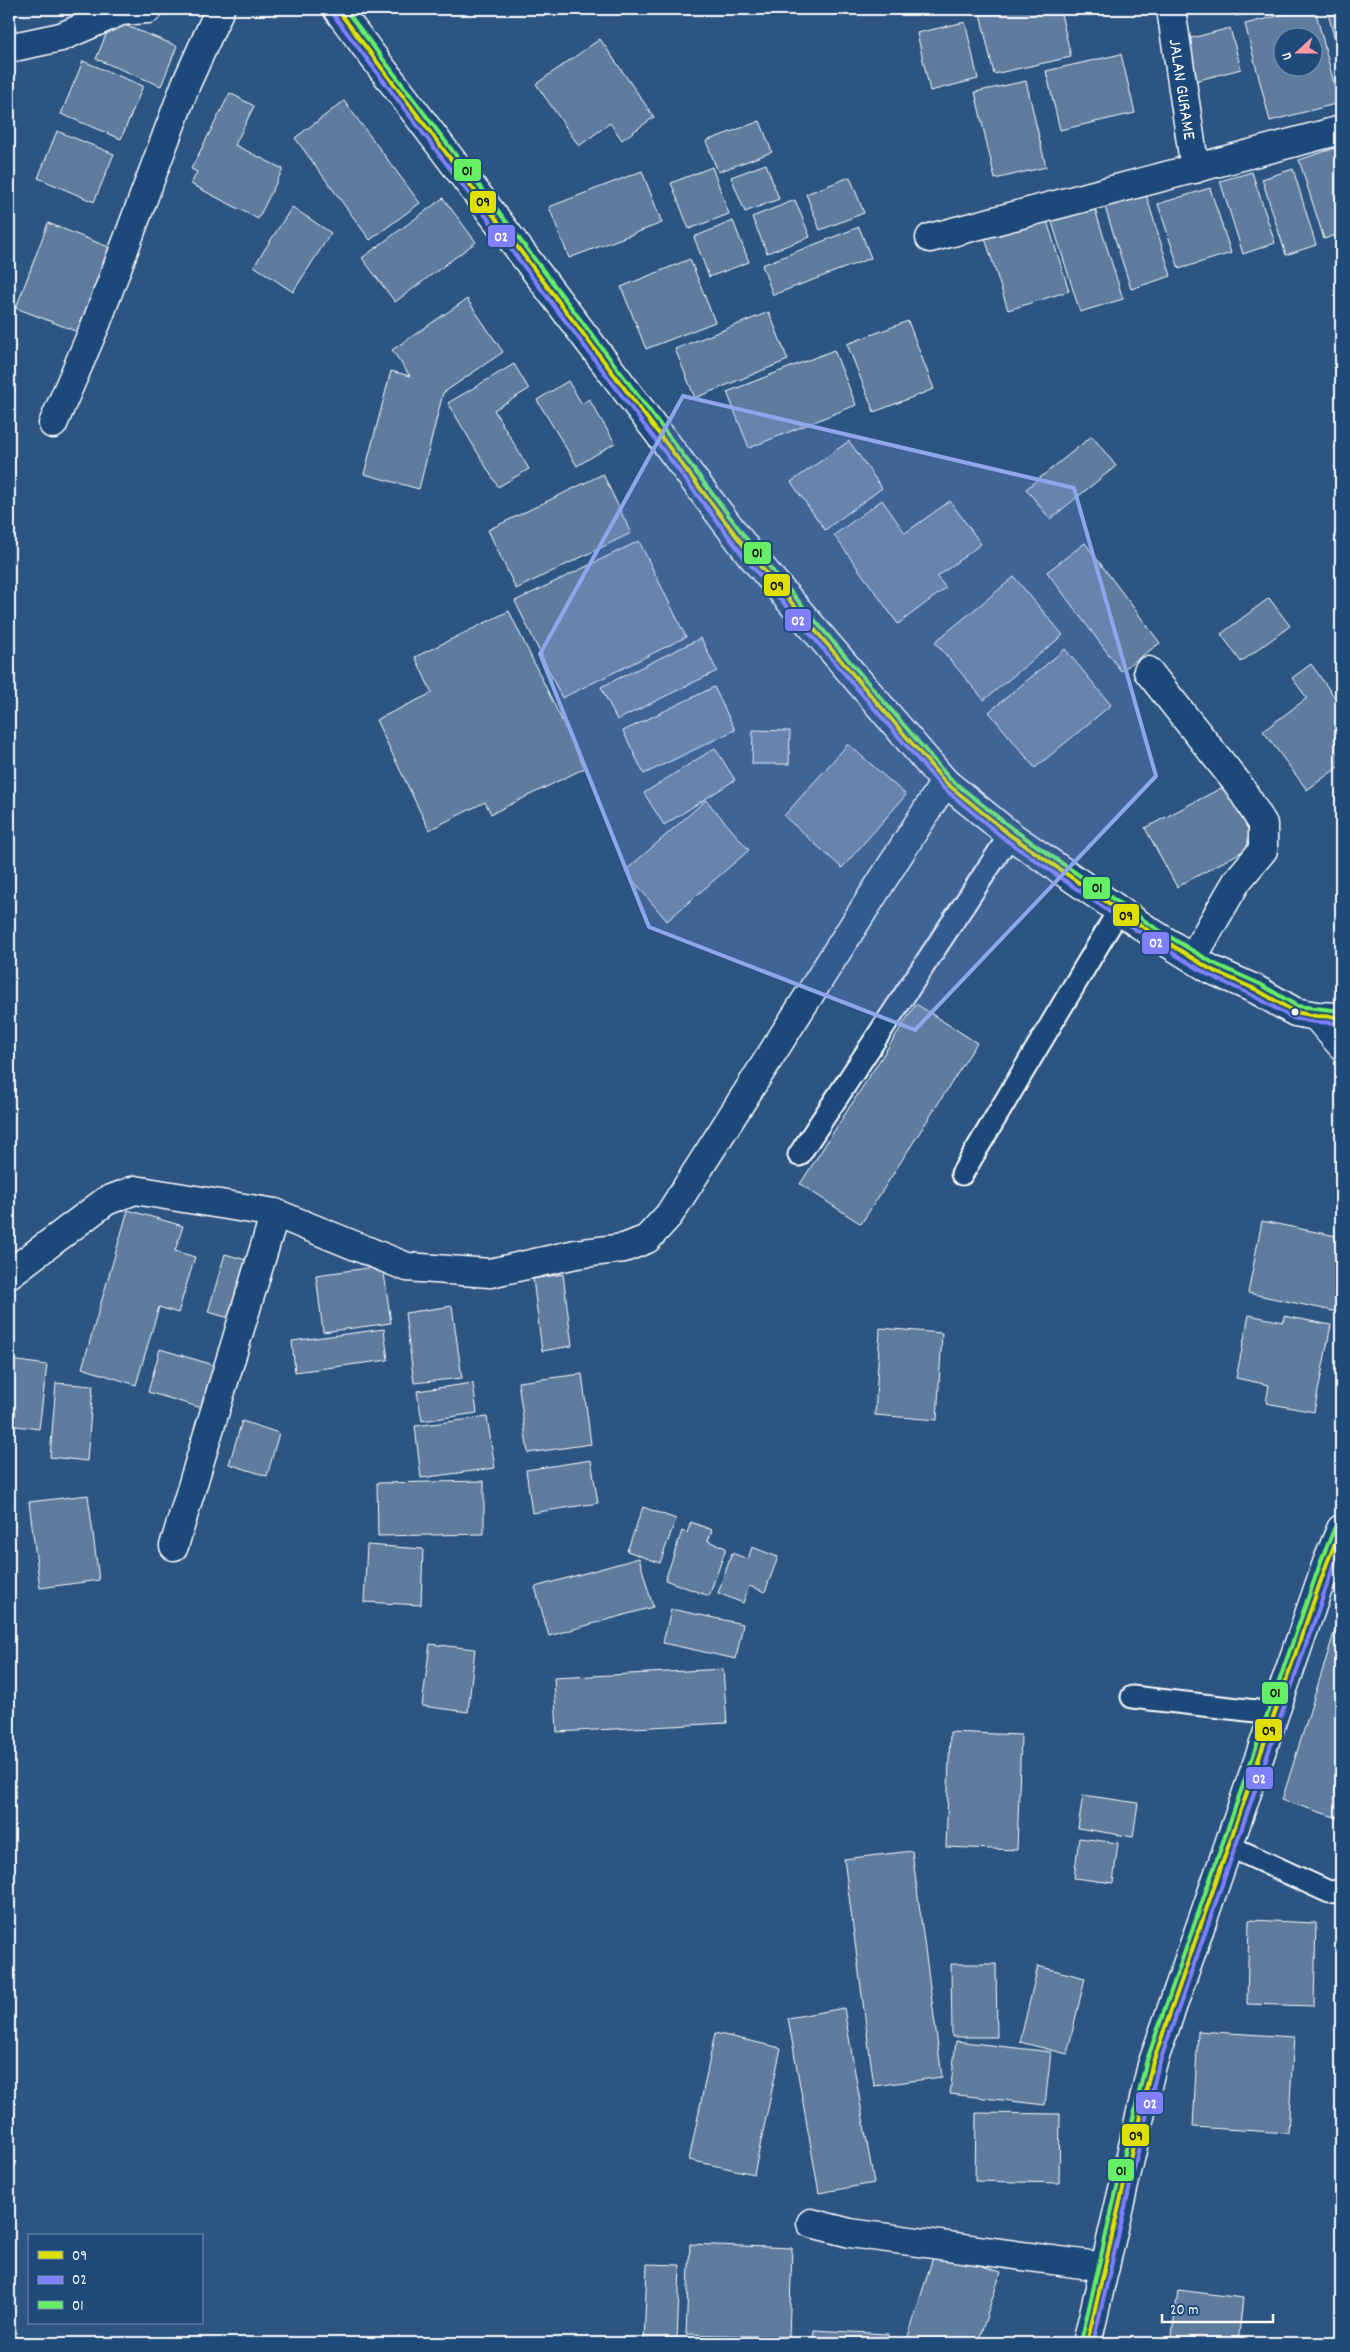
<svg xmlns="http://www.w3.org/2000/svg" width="1350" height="2352" font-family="Dekko,sans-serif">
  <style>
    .building { fill: #5e7c9f; stroke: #fff; fill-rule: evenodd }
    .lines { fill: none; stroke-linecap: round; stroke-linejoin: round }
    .lane-casing { stroke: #fff; stroke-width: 25 }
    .street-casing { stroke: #fff; stroke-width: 31 }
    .highway-casing { stroke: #fff; stroke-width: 31 }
    .lane { stroke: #1f4a7a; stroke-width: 21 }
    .street { stroke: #1f4a7a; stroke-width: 28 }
    .highway { stroke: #1f4a7a; stroke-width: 28 }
    .bus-1-casing { stroke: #1f4a7a; stroke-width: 8 }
    .bus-2-casing { stroke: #1f4a7a; stroke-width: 8 }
    .bus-3-casing { stroke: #1f4a7a; stroke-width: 8 }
    .bus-1 { stroke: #e0e000; stroke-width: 4 }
    .bus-2 { stroke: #8080ff; stroke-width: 4 }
    .bus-3 { stroke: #66ef66; stroke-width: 4 }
    .marked { fill: #8ea6ec; fill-opacity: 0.2; stroke: #8ea6ec; stroke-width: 4; stroke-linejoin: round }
    .bus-dot { fill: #fff; stroke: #1f4a7a; stroke-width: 2 }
    .labels { text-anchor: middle; stroke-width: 4; stroke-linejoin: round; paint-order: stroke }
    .street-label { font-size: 18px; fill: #fff; stroke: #1f4a7a }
    .line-badge { stroke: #1f4a7a; stroke-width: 2 }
    .badge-label { font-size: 14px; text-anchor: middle; font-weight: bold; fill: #fff }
    .pale-badge-label { font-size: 14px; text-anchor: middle; font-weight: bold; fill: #111 }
  </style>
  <rect width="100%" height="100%" fill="#2c5582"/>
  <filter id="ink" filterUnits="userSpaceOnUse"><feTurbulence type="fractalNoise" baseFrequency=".02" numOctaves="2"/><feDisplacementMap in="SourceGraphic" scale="10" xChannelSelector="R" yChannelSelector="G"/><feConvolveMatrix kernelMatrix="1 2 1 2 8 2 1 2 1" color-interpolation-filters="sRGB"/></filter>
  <g filter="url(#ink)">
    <g class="building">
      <polygon points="979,9 1060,9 1071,57 994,74"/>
      <polygon points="1234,9 1267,9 1236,16"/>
      <path d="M1305,9H1315L1339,103L1270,121L1245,24ZM1282,38H1312V68H1282Z"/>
      <polygon points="1327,9 1341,9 1341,65"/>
      <polygon points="112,20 177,46 161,86 96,59"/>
      <polygon points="965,22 978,79 930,91 917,33"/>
      <polygon points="1230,28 1241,69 1195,81 1184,40"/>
      <polygon points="600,39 654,117 622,140 610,123 579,146 536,84"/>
      <polygon points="1121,54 1135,113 1060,130 1046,71"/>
      <polygon points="83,61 143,86 121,139 61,114"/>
      <polygon points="1026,81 1046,167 995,179 975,92"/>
      <polygon points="230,93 254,106 235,145 283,169 258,219 191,184 197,172 191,169"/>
      <polygon points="344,101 420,203 370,240 295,138"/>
      <polygon points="760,121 772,152 718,172 706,141"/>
      <polygon points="57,131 114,154 94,202 38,178"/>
      <polygon points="1341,146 1341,233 1324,239 1299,160"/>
      <polygon points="766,164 779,199 745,212 731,177"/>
      <polygon points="712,167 729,214 689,229 671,183"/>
      <polygon points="1293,169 1316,245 1286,255 1262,179"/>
      <polygon points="642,171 662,223 569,258 549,207"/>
      <polygon points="1252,172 1275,243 1243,254 1220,181"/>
      <polygon points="850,177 864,213 820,230 806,194"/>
      <polygon points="1144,188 1171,276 1131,289 1103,201"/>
      <polygon points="1210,188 1231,253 1179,269 1158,204"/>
      <polygon points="443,198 476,242 395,302 362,258"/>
      <polygon points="795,200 810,237 767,253 752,217"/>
      <polygon points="1094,206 1123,299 1080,312 1051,219"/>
      <polygon points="292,207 331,233 293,292 254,266"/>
      <polygon points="1046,218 1069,291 1008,310 985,238"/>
      <polygon points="733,221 749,262 709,277 694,237"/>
      <polygon points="48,223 111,248 78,332 16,308"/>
      <polygon points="859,227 871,258 773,295 762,265"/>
      <polygon points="690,259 715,322 646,349 621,287"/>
      <polygon points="467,299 503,352 443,393 419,489 364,474 391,371 410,376 392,350"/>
      <polygon points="769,312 788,360 695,398 675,349"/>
      <polygon points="908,321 934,389 874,412 847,344"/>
      <polygon points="834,350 856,405 749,448 727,392"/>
      <polygon points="514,364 529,389 494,410 529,469 498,487 448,403"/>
      <polygon points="568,381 582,404 589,399 615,443 577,466 537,400"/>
      <polygon points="1092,436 1116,466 1050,519 1026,489"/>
      <polygon points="849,441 882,488 825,530 791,482"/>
      <polygon points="603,474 631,533 516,589 488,530"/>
      <polygon points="882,500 905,533 950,501 981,544 937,577 946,588 898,624 834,535"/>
      <polygon points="639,541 686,637 562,698 515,601"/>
      <polygon points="1085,543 1160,643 1121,671 1047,572"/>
      <polygon points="1014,577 1063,635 984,700 935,642"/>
      <polygon points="1269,598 1290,626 1241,662 1221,634"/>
      <polygon points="509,611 585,768 491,814 485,802 429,830 376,720 432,693 415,657"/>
      <polygon points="701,638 717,671 617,720 601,687"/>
      <polygon points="1065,649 1111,705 1035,768 989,712"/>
      <polygon points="1311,664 1341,706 1341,765 1307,790 1263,731 1307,698 1292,678"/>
      <polygon points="714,687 735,730 644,774 623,731"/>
      <polygon points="753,730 790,731 789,764 752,764"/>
      <polygon points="848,744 906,795 842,868 784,816"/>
      <polygon points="715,748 735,780 664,825 644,793"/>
      <polygon points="1225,786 1256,844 1177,887 1145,828"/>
      <polygon points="706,800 749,850 667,921 625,871"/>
      <polygon points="916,1004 977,1043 861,1224 800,1184"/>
      <polygon points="128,1210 183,1226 175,1251 195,1257 178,1313 159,1307 136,1385 82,1368"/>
      <polygon points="1262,1221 1341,1237 1341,1297 1338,1312 1248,1293"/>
      <polygon points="225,1254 250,1261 233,1319 208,1312"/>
      <polygon points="383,1266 391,1323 323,1332 316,1275"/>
      <polygon points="563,1274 572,1346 542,1351 533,1279"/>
      <polygon points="452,1306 462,1378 414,1383 405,1313"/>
      <polygon points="1249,1315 1283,1322 1284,1316 1331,1325 1314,1412 1266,1403 1269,1385 1236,1378"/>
      <polygon points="880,1328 942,1333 937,1420 875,1415"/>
      <polygon points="384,1329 388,1360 295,1372 292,1341"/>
      <polygon points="160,1349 224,1368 212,1411 148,1392"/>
      <polygon points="11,1360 47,1365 39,1429 9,1425"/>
      <polygon points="582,1374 591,1444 528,1453 518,1382"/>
      <polygon points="56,1383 93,1386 87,1461 50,1457"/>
      <polygon points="473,1383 477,1413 422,1421 417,1391"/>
      <polygon points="487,1417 495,1468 421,1478 415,1426"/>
      <polygon points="242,1421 279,1433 267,1476 229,1464"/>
      <polygon points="591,1460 598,1503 532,1513 526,1470"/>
      <polygon points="484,1481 484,1534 378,1536 377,1483"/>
      <polygon points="88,1495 99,1580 40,1588 29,1502"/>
      <polygon points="643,1507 676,1519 660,1563 627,1551"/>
      <polygon points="691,1522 712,1530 708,1541 726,1548 709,1596 665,1580 682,1531 687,1533"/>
      <polygon points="367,1545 423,1549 421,1605 364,1602"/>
      <polygon points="752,1547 778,1557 765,1592 749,1586 743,1603 718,1593 732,1553 748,1559"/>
      <polygon points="639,1558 653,1607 549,1636 535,1587"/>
      <polygon points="671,1609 743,1624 736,1659 663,1643"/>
      <polygon points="1341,1611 1341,1819 1282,1800"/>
      <polygon points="430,1644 475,1649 468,1712 422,1706"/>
      <polygon points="723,1669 727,1723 557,1732 554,1678"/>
      <polygon points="950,1732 1021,1735 1017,1850 946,1847"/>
      <polygon points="1083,1795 1138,1803 1133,1837 1078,1828"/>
      <polygon points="1079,1838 1118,1843 1113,1883 1074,1878"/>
      <polygon points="912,1851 942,2077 874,2086 844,1859"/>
      <polygon points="1249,1920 1316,1923 1314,2006 1247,2004"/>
      <polygon points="951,1964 996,1964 997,2037 952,2037"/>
      <polygon points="1038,1966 1085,1978 1067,2054 1020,2042"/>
      <polygon points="844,2008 874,2183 819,2193 788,2018"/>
      <polygon points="1198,2031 1294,2037 1288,2133 1193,2127"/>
      <polygon points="715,2033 781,2048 754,2174 689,2160"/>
      <polygon points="956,2041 1051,2052 1045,2105 950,2094"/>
      <polygon points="976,2113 1060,2114 1059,2183 975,2181"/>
      <polygon points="690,2244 792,2248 789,2337 686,2334"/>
      <polygon points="935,2251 1001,2272 978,2343 906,2343"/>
      <polygon points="647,2264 680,2265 677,2343 644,2343"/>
      <polygon points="1178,2290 1243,2298 1238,2343 1171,2343"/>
      <polygon points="814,2330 888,2334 887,2343 813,2343"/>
    </g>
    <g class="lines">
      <defs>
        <g id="lane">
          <polyline points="799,1155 1010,835"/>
          <polyline points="962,1174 1119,910"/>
          <polyline points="1132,1697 1274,1713"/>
          <polyline points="1227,1845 1329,1892 1341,1891"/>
        </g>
        <g id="street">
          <path id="s1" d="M1171,9L1195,169"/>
          <polyline points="9,48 61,37 121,11 148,9"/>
          <polyline points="930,238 1341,130"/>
          <polyline points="53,424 96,324 186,84 220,9"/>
          <polyline points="1148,671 1238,784 1263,824 1263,850 1237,881 1193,957"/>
          <polyline points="9,1274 106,1201 135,1190 275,1213 407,1267 490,1273 576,1254 624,1248 647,1239 669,1215 945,782"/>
          <polyline points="174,1546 275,1213"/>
          <polyline points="811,2223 850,2233 1105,2267"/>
        </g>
        <g id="highway">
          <polyline points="337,9 750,554 945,782 1010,835 1149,931 1210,969 1257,990 1295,1012 1316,1016 1341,1017"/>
          <polyline points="1316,1016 1341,1045"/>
          <polyline points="1087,2343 1152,2065 1327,1563 1341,1529"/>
        </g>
      </defs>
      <use href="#lane" class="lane-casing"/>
      <use href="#street" class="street-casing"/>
      <use href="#highway" class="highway-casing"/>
      <use href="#lane" class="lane"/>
      <use href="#street" class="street"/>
      <use href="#highway" class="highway"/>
      <defs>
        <g id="bus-1">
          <polyline points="337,9 750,554 945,782 1010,835 1149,931 1210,969 1257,990 1295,1012 1316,1016 1341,1017"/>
          <polyline points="1087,2343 1152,2065 1327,1563 1341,1529"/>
        </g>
        <g id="bus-2">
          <polyline points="332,13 745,558 941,786 1006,840 1145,936 1207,974 1254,996 1293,1018 1315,1022 1341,1023"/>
          <polyline points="1093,2343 1158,2067 1341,1545"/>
        </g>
        <g id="bus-3">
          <polyline points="345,9 755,550 949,778 1014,830 1152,926 1213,963 1260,984 1297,1006 1341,1011"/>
          <polyline points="1081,2342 1146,2063 1321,1561 1335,1527"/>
        </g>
      </defs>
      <use href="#bus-1" class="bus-1-casing"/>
      <use href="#bus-2" class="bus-2-casing"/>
      <use href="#bus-3" class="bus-3-casing"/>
      <use href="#bus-1" class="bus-1"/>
      <use href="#bus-2" class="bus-2"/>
      <use href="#bus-3" class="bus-3"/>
    </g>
  </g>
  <path class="marked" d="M683,396L1074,488L1156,776L915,1030L649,927L540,654Z"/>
  <circle class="bus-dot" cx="1295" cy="1012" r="4.5"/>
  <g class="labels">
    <g class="street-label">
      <text dy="6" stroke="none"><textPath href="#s1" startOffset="81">JALAN GURAME</textPath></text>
    </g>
  </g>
  <g class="line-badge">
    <rect x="453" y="158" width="29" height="24" rx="5" fill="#66ef66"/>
    <rect x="469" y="190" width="28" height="24" rx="5" fill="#e0e000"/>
    <rect x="487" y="224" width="29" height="24" rx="5" fill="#8080ff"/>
    <rect x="743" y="541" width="29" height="24" rx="5" fill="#66ef66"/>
    <rect x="763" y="573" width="28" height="24" rx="5" fill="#e0e000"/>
    <rect x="784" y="608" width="28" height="24" rx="5" fill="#8080ff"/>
    <rect x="1082" y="876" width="29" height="24" rx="5" fill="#66ef66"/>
    <rect x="1112" y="903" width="28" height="24" rx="5" fill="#e0e000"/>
    <rect x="1141" y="931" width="29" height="24" rx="5" fill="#8080ff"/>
    <rect x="1261" y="1681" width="28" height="24" rx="5" fill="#66ef66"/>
    <rect x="1254" y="1718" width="29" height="24" rx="5" fill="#e0e000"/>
    <rect x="1245" y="1766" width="29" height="24" rx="5" fill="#8080ff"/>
    <rect x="1135" y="2091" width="29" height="24" rx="5" fill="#8080ff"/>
    <rect x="1121" y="2123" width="29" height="24" rx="5" fill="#e0e000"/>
    <rect x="1107" y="2158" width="28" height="24" rx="5" fill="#66ef66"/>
  </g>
  <g class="badge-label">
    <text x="501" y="241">02</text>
    <text x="798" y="625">02</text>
    <text x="1156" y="947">02</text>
    <text x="1259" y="1783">02</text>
    <text x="1150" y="2108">02</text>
  </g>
  <g class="pale-badge-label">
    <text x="467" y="175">01</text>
    <text x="483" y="206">09</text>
    <text x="757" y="557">01</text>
    <text x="777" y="590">09</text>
    <text x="1097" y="892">01</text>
    <text x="1126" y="920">09</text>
    <text x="1275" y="1697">01</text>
    <text x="1269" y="1735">09</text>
    <text x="1136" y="2140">09</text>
    <text x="1121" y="2175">01</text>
  </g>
  <rect width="1350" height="2352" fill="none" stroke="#1f4a7a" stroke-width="30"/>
  <rect x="15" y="15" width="1320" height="2322" fill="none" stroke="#fff" stroke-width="2" filter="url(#ink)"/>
  <rect x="28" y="2234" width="175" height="90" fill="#1f4a7a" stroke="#7992af"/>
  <rect x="38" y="2251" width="25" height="8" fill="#e0e000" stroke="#7992af"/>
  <text x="72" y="2260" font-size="15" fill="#ffffff">09</text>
  <rect x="38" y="2276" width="25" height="8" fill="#8080ff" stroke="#7992af"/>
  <text x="72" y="2284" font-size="15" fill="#ffffff">02</text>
  <rect x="38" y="2301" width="25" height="8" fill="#66ef66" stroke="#7992af"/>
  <text x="72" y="2310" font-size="15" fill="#ffffff">01</text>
  <g transform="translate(1298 52) rotate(249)"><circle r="24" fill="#1f4a7a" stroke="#7992af"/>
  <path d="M0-4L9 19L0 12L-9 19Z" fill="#ff9aa2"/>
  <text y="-8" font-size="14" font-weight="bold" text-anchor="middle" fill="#ffffff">U</text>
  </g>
  <path d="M1162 2314v8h111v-8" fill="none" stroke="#ffffff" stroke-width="2.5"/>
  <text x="1170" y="2314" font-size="15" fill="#ffffff" stroke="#1f4a7a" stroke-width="4" paint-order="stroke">20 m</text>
</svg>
